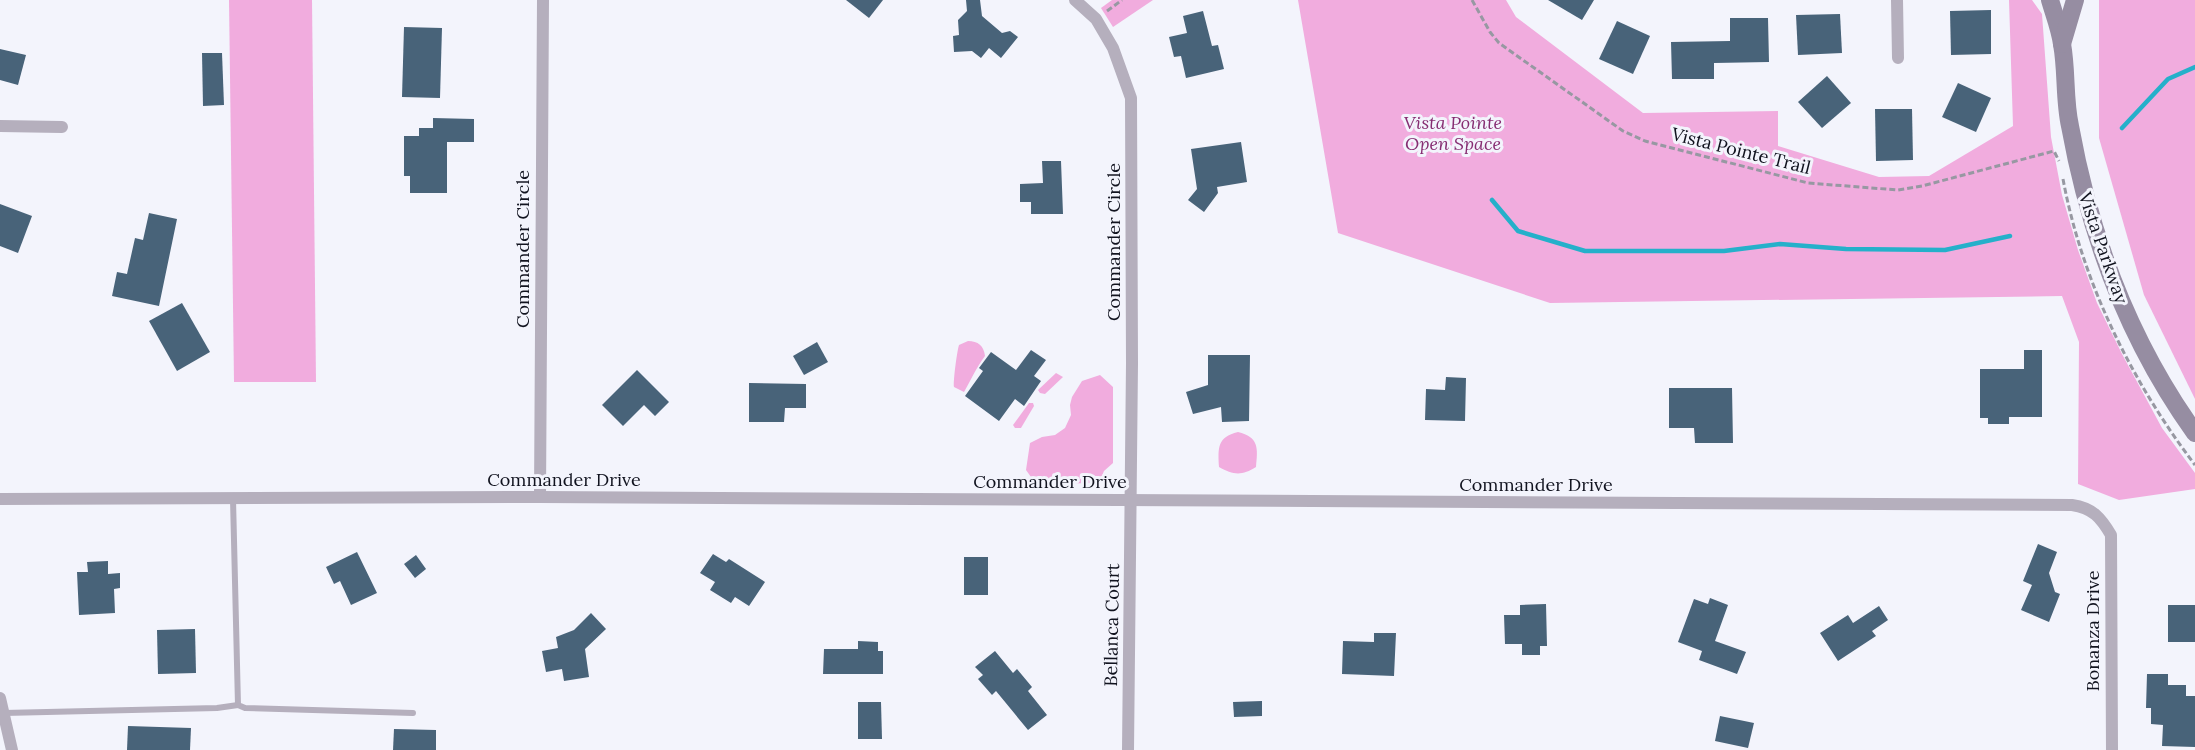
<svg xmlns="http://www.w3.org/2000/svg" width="2195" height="750" font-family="Lora,serif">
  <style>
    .green { fill: #f1acde }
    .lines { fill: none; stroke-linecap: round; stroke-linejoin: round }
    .stream { stroke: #25b0ca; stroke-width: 4.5 }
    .building { fill: #486379 }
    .path { stroke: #9798a2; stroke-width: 3; stroke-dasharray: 6 3; stroke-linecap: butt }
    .lane { stroke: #b5afbd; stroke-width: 6 }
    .street { stroke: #b5afbd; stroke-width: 12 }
    .secondary { stroke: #968da2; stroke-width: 18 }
    .labels { text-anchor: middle; stroke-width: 6; stroke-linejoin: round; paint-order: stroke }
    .park-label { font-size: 18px; font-style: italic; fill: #862d72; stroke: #f3f4fc }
    .street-label { font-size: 18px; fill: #11131f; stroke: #f3f4fc }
  </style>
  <rect width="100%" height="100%" fill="#f3f4fc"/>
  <g class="green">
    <polygon points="229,0 312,0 316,382 234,382"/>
    <polygon points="1112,0 1153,0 1113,27 1101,8"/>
    <polygon points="1298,0 1506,0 1516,17 1643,113 1778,111 1778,146 1879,177 1929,176 2013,126 2009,0 2032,0 2042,14 2051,137 2062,195 2078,250 2097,303 2122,354 2162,428 2195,473 2195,489 2119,500 2078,484 2079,342 2062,296 1550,303 1338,233"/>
    <polygon points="2099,0 2195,0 2195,399 2144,295 2099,138"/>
    <path d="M968,341C978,341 984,346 985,356C976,368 971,380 964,392L954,387C953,382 957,351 959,345Z"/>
    <polygon points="1056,373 1063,377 1045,394 1040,393 1038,390"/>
    <polygon points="1100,375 1113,387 1113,463 1104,471 1099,483 1036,484 1026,470 1030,443 1042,437 1055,435 1065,428 1071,415 1070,405 1072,397 1082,381"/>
    <polygon points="1029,403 1033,403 1034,406 1021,428 1015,428 1013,425"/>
    <path d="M1238,432C1259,437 1258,448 1256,467C1242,476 1233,475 1219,467C1218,448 1217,437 1238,432Z"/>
  </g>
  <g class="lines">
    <g class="stream">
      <polyline points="2122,128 2168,79 2195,67"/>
      <polyline points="1492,200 1518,231 1585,251 1724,251 1780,244 1846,249 1945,250 2010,236"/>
    </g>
  </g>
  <g class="building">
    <polygon points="846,0 883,0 869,18"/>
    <polygon points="966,0 980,0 982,16 1002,33 1010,31 1018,37 1001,58 989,48 981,58 972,51 954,52 953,36 959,35 958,20 967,11"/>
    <polygon points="1548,0 1594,0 1582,20"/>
    <polygon points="1991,10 1991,54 1951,55 1950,11"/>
    <polygon points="1203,11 1212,46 1218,45 1224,69 1186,78 1181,56 1174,57 1169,37 1187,33 1183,16"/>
    <polygon points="1840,14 1842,53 1798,55 1796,15"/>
    <polygon points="1730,18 1768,18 1769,62 1714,63 1714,79 1672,79 1671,42 1730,41"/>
    <polygon points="1617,21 1650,36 1633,74 1599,59"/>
    <polygon points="404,27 442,28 440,98 402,97"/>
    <polygon points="0,49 26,55 18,85 0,80"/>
    <polygon points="202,53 222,53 224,105 203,106"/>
    <polygon points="1827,76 1851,103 1822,128 1798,102"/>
    <polygon points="1958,83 1991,98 1976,132 1942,117"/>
    <polygon points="1875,109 1912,109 1913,160 1876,161"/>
    <polygon points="433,118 474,119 474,142 447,142 447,193 410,193 410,176 404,176 404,136 419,136 419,128 433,128"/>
    <polygon points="1241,142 1247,182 1217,187 1218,193 1204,212 1188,200 1197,189 1191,149"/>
    <polygon points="1042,161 1061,161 1063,214 1031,214 1031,202 1020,202 1020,184 1043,183"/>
    <polygon points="0,204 32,216 18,253 0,246"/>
    <polygon points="149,213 177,219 159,306 112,296 117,272 127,274 135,238 143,240"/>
    <polygon points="182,303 210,352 177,371 149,321"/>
    <polygon points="817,342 828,362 804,375 793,356"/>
    <polygon points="1031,350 1046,360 1034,376 1041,381 1024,406 1015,399 999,421 965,396 983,371 979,368 991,352 1016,370"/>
    <polygon points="2024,350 2042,350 2042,417 2009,417 2009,424 1988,424 1988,418 1980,418 1980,369 2024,369"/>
    <polygon points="1208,355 1250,355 1249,421 1222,422 1221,407 1193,414 1186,392 1208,385"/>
    <polygon points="637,370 669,402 655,416 644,405 623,426 602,405"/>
    <polygon points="1446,377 1466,378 1465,421 1425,420 1426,389 1445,390"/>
    <polygon points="749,383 806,384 806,408 785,408 784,422 749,422"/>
    <polygon points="1669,388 1732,388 1733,443 1695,443 1694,428 1669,428"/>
    <polygon points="2038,544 2057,552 2049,573 2055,592 2060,594 2049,622 2021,610 2032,585 2023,581"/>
    <polygon points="357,552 377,593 351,605 340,581 334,584 326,567"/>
    <polygon points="713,554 726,562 729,559 765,582 749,606 735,597 731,603 710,590 715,582 700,573"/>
    <polygon points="416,555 426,569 415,578 404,564"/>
    <rect x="964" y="557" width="24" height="38"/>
    <polygon points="108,561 108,574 120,573 120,588 114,589 115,613 79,615 77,572 88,572 87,562"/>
    <polygon points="1710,598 1728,605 1715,641 1746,652 1737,674 1699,660 1702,651 1678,642 1694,599 1708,604"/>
    <polygon points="1546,604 1547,646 1540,646 1540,655 1522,655 1522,644 1505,644 1504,615 1520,615 1520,605"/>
    <rect x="2168" y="605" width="27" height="37"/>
    <polygon points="1879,606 1888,620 1872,631 1876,636 1838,661 1820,633 1848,615 1853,623"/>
    <polygon points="591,613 606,629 585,649 589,677 564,681 562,669 546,672 542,651 558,648 556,637 574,630"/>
    <polygon points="195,629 196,673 158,674 157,630"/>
    <polygon points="1374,633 1396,633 1394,676 1342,674 1343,641 1374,642"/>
    <polygon points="858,641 878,642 878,651 883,651 883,674 823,674 824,649 858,649"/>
    <polygon points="995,651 1013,673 1017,669 1032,687 1028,691 1047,715 1028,730 996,691 992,695 978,679 983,675 975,667"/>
    <polygon points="2147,674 2168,674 2168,685 2186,685 2186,696 2195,696 2195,747 2162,746 2163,725 2151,724 2151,708 2146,708"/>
    <polygon points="1262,701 1262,716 1234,717 1233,702"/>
    <polygon points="858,702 881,702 882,739 858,739"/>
    <polygon points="1720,716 1754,723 1748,748 1715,741"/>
    <polygon points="128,726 191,728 190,750 127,750"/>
    <polygon points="394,729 436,730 436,750 393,750"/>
  </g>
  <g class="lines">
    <g class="path">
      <polyline points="1472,0 1490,32 1499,43 1623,131 1645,141 1808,183 1898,190 1922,186 2054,151 2059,161"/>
      <polyline points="1107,11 1122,0"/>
      <path d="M2063,179C2082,282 2132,382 2195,465"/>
    </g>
    <g class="lane">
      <polyline points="233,499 238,705 245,708 413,713"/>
      <polyline points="4,713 217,708 238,705"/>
    </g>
    <g class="street">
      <polyline points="1075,0 1096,19 1113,48 1131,98 1132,363 1128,750"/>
      <polyline points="1897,0 1898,58"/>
      <polyline points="0,126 62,127"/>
      <polyline points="540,497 543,0"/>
      <path d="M0,499L540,497L2072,505C2093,508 2101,518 2111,535L2112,750"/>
      <polyline points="0,698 12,750"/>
    </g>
    <g class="secondary">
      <path d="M2050,0C2054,14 2060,29 2062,44C2067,71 2064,99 2070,126C2090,237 2129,341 2195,433"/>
      <polyline points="2062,44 2075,0"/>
    </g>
  </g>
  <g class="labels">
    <g class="park-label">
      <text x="1453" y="129">Vista Pointe<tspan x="1453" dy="21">Open Space</tspan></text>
    </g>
    <g class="street-label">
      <text transform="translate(1741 151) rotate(14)" y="6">Vista Pointe Trail</text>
      <text transform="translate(1114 242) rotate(-90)" y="6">Commander Circle</text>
      <text transform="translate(2103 248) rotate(71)" y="6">Vista Parkway</text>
      <text transform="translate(523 249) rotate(-90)" y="6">Commander Circle</text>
      <text x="564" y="486">Commander Drive</text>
      <text x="1050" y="488">Commander Drive</text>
      <text x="1536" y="491">Commander Drive</text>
      <text transform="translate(1112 625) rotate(-89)" y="6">Bellanca Court</text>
      <text transform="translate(2093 631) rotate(-90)" y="6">Bonanza Drive</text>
    </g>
  </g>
</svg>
